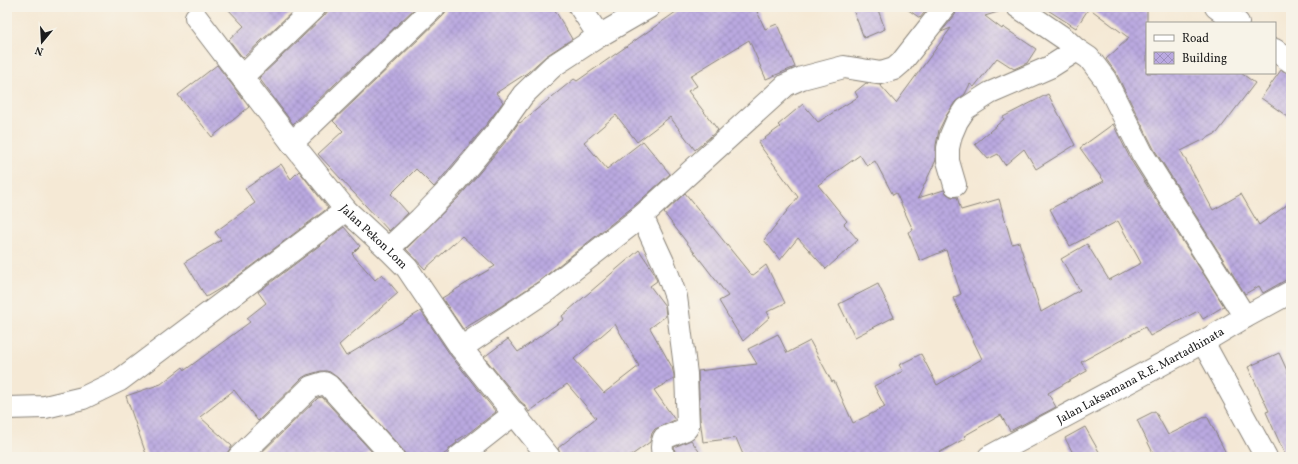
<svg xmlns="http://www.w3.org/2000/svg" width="1298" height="464" font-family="Vollkorn,serif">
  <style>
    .building { fill: url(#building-cross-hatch); fill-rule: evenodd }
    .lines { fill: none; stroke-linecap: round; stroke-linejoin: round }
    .minor-casing { stroke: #888278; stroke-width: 24 }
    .major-casing { stroke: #888278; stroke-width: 24 }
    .minor { stroke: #fff; stroke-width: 22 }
    .major { stroke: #fff; stroke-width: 22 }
    .labels { text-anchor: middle; stroke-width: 3.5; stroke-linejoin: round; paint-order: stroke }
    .street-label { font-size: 12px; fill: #1c1c1c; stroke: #f7f3e8 }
  </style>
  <defs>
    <pattern id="building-cross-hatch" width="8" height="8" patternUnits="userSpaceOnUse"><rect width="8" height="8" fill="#baa9e0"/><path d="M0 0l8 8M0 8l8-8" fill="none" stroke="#9f91c0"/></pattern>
  </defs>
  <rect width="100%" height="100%" fill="#f7f3e8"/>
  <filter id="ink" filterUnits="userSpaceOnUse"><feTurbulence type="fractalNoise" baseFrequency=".025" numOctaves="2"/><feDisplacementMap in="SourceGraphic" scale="8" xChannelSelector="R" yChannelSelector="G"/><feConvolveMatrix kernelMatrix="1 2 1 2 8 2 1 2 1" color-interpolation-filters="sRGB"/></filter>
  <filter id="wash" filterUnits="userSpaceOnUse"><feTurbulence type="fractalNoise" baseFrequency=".012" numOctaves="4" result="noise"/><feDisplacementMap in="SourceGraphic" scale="16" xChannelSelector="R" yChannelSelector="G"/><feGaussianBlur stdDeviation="0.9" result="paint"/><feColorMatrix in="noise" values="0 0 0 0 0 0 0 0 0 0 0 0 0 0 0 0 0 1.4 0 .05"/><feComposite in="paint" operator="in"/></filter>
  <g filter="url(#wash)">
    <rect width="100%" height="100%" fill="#f5e9d5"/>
    <g id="blocks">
      <g class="building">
        <polygon points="226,7 287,7 292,12 243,58 229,40 244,26"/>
        <polygon points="331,7 416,7 293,124 259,78 324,16"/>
        <polygon points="446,7 553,7 572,39 546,56 527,73 496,93 503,102 486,125 434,187 416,169 391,194 408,213 389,231 318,154 343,131 333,121 443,16 446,11"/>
        <polygon points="683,7 755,7 765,29 777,24 795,67 766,79 749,40 690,76 697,86 688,91 718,130 695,150 670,117 637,142 616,115 584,142 607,169 643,141 670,174 634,206 539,281 500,307 463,329 442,298 495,266 462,236 425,269 406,249 460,196 506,141 519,122 520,123 574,79 577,81"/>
        <polygon points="852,7 877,7 885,29 864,38"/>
        <polygon points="904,7 929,7 920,18"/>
        <polygon points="957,7 1003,7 1004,10 985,16 1002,29 1003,27 1036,49 1027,63 1014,69 997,58 974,87 970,84 965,94 955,102 946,116 939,130 936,145 936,160 918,198 944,190 947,194 952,197 957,197 961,210 999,199 1012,244 1019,242 1041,312 1080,290 1061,259 1087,244 1109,280 1141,263 1118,221 1070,246 1050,209 1104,181 1080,148 1113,124 1132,162 1224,306 1203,319 1198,311 1150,336 1145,327 1081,362 1087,371 1048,393 1056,407 1010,431 1001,415 964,436 966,438 931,457 744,457 736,438 703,442 700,419 698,371 757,364 748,349 778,334 787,353 810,341 832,382 834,381 853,423 885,407 874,386 903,371 899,365 921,354 937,385 982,359 953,298 961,294 946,250 920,261 908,232 913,230 896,193 893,195 875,161 867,166 860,155 818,185 847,221 844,224 858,240 826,269 798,238 780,260 764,240 798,197 758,143 780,127 778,125 803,104 818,122 858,97 855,92 866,83 880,85 896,103 951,28 941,32 955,15"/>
        <polygon points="1043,7 1141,7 1147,11 1147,73 1241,73 1255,83 1217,133 1181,151 1213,210 1241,194 1259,225 1291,202 1291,277 1263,293 1259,286 1245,294 1154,149 1116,73 1106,59 1129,38 1089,8 1076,28"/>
        <polygon points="217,65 249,107 212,137 178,95"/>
        <polygon points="1281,70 1291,74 1291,119 1261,98"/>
        <polygon points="1048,94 1075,145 1036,169 1024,149 1005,165 998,154 988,159 975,144 1004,119 1003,117"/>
        <polygon points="281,164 291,179 299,171 328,208 226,285 206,297 185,262 221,240 215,232 255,203 245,189"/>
        <polygon points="685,193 752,276 766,265 785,303 767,312 770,317 743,341 719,301 728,296 664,213"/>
        <polygon points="344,227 360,246 352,254 375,280 382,274 398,293 339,345 346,356 421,311 451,356 496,412 470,432 456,441 457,443 451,447 447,452 440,457 405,457 405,454 402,449 338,378 330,372 326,371 321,371 307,375 302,378 258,421 234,390 200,417 232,446 227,453 227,457 147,457 126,396 161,384 183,367 185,370 250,322 247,318 266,303 258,292"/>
        <path d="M639,250L652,269L657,281L650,286L665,306L666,316L650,328L672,367L674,375V379L654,390L675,420L655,429L652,433L650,442L629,457H561L558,448L596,418L567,384L529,412L525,405L521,402L484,357L508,339L518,352L564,319L562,316ZM615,324L639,366L604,393L574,359Z"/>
        <polygon points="878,284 894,317 855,337 839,304"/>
        <polygon points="1279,353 1291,379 1291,457 1286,457 1266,412 1269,411 1248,367"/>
        <polygon points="322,397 372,452 365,457 257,457 318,398"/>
        <polygon points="1155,411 1168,435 1207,416 1228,457 1155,457 1137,420"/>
        <polygon points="1085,427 1102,457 1075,457 1065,438"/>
        <polygon points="691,440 703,457 676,457 674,447"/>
      </g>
    </g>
  </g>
  <g filter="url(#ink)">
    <use href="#blocks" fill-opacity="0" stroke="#888278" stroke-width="1"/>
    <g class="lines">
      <defs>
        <g id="minor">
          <polyline points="580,7 599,36"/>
          <polyline points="1018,7 1065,39 1077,50 1089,58 1105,79 1143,155 1245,317"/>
          <polyline points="1216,7 1238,23"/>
          <path id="s1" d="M196,17L292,143L346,210L388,249L407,268L461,348L549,457"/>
          <polyline points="1275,50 1291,62"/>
          <polyline points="242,77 315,7"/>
          <polyline points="292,143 434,7"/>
          <polyline points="955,185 948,161 948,148 951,135 957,121 965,109 990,93 1050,67 1077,50"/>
          <path d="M642,216L664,264L676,297L686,374L688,426L686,429L664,438C661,445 661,450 664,457"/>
          <polyline points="388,249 420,219 451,187 496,133 523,95 553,66 599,36 649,7"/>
          <polyline points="1203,342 1266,457"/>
          <polyline points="461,348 546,291 642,216 786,85 802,78 844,67 881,73 894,69 901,63 945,7"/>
          <polyline points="7,408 45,407 83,398 120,380 346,210"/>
          <polyline points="239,457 311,387 324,383 329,386 393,457"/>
          <polyline points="459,457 515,413"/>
        </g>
        <g id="major">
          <path id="s2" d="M989,457L1203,342L1245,317L1291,292"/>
        </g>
      </defs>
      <use href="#minor" class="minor-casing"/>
      <use href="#major" class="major-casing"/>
      <use href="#minor" class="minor"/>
      <use href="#major" class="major"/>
    </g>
  </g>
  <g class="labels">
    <g class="street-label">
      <text dy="4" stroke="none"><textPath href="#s1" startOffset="283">Jalan Pekon Lom</textPath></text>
      <text dy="4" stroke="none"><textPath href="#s2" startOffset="172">Jalan Laksamana R.E. Martadhinata</textPath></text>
    </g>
  </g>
  <rect width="1298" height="464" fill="none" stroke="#f7f3e8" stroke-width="24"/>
  <rect x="1146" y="22" width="130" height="52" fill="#f7f3e8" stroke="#9f9d96"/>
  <rect x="1154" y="35" width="20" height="6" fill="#ffffff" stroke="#9f9d96"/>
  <text x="1182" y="42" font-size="12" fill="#1c1c1c">Road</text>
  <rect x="1154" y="52" width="20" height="12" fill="url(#building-cross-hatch)" stroke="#9f9d96"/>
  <text x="1182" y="62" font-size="12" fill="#1c1c1c">Building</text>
  <g transform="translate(42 42) rotate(198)" stroke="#f7f3e8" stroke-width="3" paint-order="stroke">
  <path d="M0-3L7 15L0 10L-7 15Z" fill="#1c1c1c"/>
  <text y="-6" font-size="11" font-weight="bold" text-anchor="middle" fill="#1c1c1c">N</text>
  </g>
</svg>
